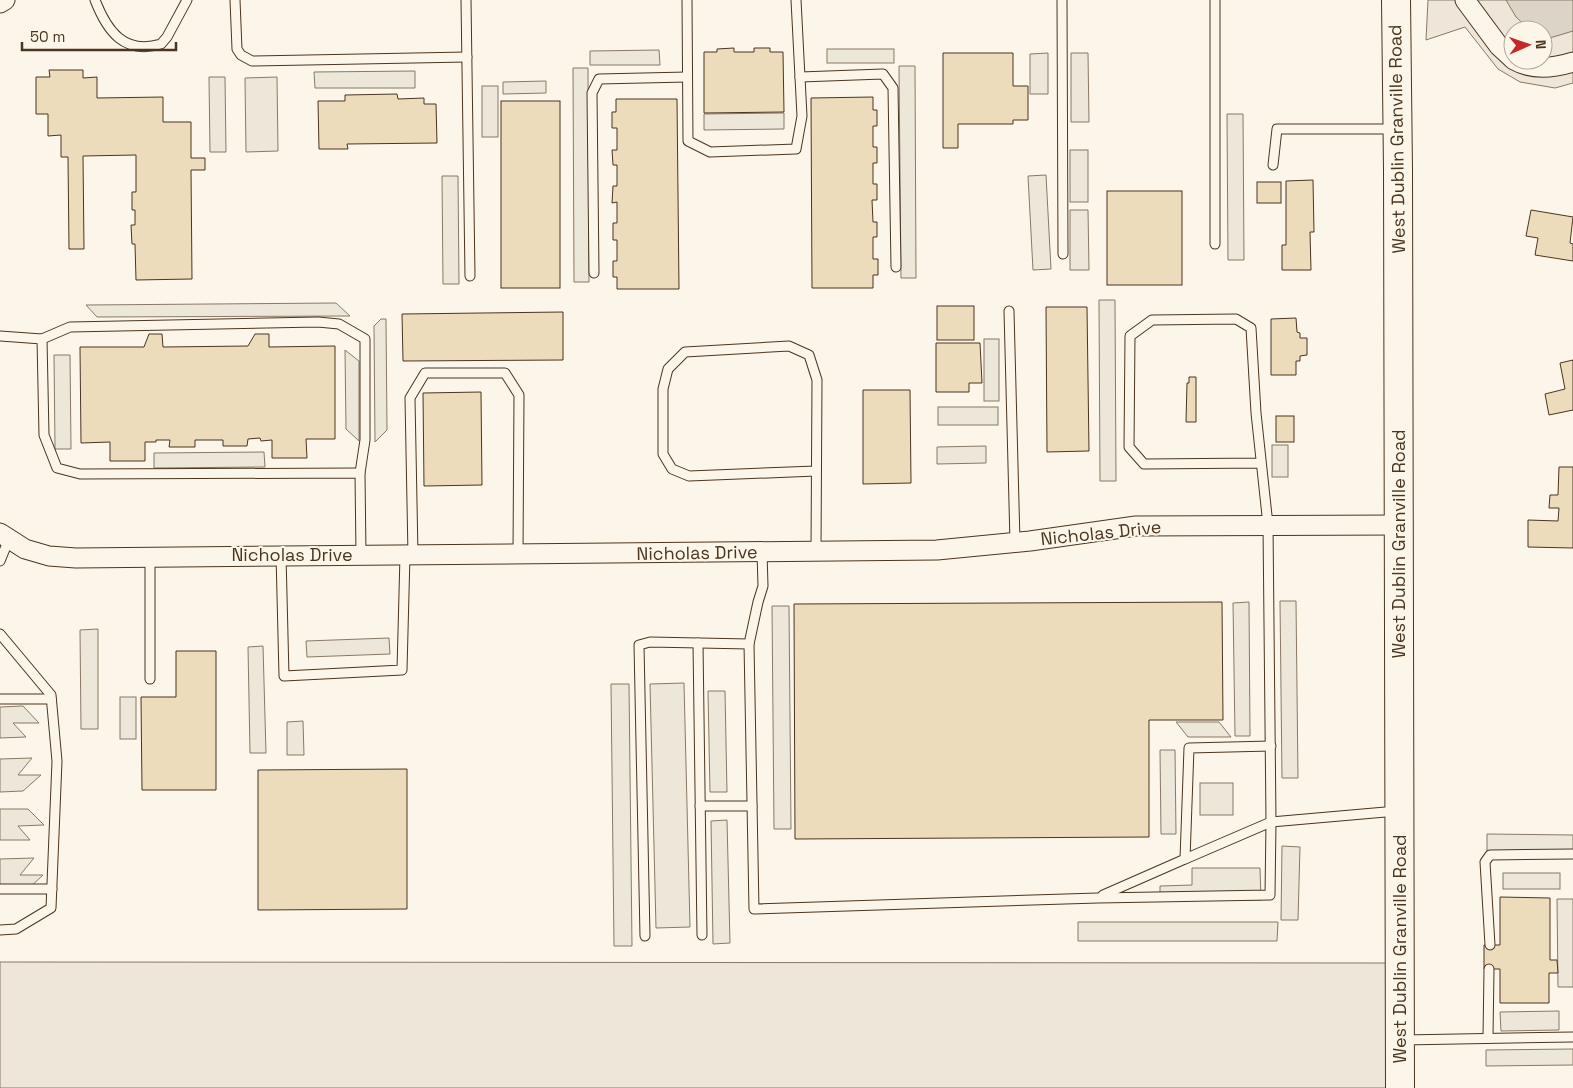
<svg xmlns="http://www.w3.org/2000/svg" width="1573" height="1088" font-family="'Space Grotesk',sans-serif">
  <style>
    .green { fill: #ede6d9; stroke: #887966; fill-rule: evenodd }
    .parking { fill: #ede7d9; stroke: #887966 }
    .water { fill: #dcd4c6; stroke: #887966 }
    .building { fill: #ecdcbc; stroke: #4a3520 }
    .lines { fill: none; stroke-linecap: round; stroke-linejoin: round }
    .service-casing { stroke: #4a3520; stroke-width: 11 }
    .minor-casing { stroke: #4a3520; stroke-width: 21 }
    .primary-casing { stroke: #4a3520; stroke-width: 30 }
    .service { stroke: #fbf6e9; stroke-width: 9 }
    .minor { stroke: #fbf6e9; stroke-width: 19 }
    .primary { stroke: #fbf6e9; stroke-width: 28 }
    .labels { text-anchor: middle; stroke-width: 4; stroke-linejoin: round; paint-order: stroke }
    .street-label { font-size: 18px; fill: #4a3520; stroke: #fbf6e9 }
  </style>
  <rect width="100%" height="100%" fill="#fbf6e9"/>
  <g class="green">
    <path d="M1428,0H1573V83L1555,88L1520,82L1498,69L1465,27L1426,40ZM1513,30H1543V60H1513Z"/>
    <polygon points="0,962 1390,963 1390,1088 0,1088"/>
  </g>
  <g class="parking">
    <rect x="827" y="49" width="67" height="14"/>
    <polygon points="659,50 660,65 590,65 590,51"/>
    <polygon points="1048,53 1048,94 1030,94 1030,54"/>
    <polygon points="1071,53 1088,53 1089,122 1071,122"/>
    <polygon points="899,66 915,66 916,278 901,278"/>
    <polygon points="573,68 588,68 589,282 574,282"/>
    <polygon points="415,71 415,88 315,88 314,72"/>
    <polygon points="209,77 225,77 226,152 210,152"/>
    <polygon points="277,77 278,151 246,152 245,78"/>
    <polygon points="546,81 546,93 503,94 503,82"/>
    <rect x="482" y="86" width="16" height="51"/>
    <polygon points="784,113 784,129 704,130 704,114"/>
    <polygon points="1227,114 1243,114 1244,260 1228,260"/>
    <rect x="1070" y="150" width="18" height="52"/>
    <polygon points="1046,175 1051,269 1033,270 1028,176"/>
    <polygon points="442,176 458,176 459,284 443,284"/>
    <polygon points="1070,210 1088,210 1089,270 1070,270"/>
    <polygon points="1099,300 1115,300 1116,481 1100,481"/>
    <polygon points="336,303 350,316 97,317 86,305"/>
    <polygon points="381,319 386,319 387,430 375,442 374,326"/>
    <rect x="984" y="339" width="15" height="62"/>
    <polygon points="345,350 359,361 359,441 346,429"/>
    <polygon points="54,355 70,355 71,449 55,449"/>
    <rect x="938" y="407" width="60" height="18"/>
    <rect x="1272" y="445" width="16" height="32"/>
    <polygon points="986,446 986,463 937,464 937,447"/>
    <polygon points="264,452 265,467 154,468 154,453"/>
    <polygon points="1280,601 1296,601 1298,778 1282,778"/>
    <polygon points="1249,602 1250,736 1235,736 1233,603"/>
    <polygon points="772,606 789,606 791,829 774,829"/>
    <polygon points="98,629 98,729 81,729 80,630"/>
    <polygon points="389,638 390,654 307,657 306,641"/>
    <polygon points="263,646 266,753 250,753 248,647"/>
    <polygon points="684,683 690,927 656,928 650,684"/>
    <polygon points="611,684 629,684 632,946 614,946"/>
    <polygon points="708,691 725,691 727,792 710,792"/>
    <rect x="120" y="697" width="16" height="42"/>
    <polygon points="23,706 39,723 13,723 26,737 0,738 0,707"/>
    <polygon points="303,721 304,755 287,755 287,722"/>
    <polygon points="1176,722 1219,722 1231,737 1188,737"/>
    <polygon points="1175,750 1176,834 1161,834 1160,750"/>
    <polygon points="32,758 18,775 41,775 23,791 0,792 0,759"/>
    <rect x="1200" y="783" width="33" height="32"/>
    <polygon points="0,809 28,809 44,825 18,826 30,840 0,840"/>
    <polygon points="727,820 730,943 713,944 711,821"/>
    <polygon points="1487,834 1573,835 1573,851 1487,851"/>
    <polygon points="1282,846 1300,847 1298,920 1281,920"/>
    <polygon points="34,858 20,875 43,875 25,892 0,892 0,859"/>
    <polygon points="1192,868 1260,868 1261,900 1160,900 1160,886 1192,885"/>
    <rect x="1503" y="873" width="57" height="16"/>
    <polygon points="1557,899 1573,899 1573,987 1558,987"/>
    <polygon points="1078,922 1278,922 1277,941 1078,941"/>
    <polygon points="1559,1011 1559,1030 1501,1031 1500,1012"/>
    <polygon points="1573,1049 1573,1065 1486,1066 1486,1050"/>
  </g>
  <polygon class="water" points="1506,0 1573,0 1573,31 1543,40 1543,30 1530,30 1516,17"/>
  <g class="building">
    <polygon points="734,48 734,52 754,52 754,48 770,48 770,52 783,52 784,112 704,113 704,52 717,52 717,49"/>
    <polygon points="943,53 1013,53 1013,86 1028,86 1028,120 1013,120 1013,124 958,124 958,148 943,148"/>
    <polygon points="49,70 83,70 83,78 97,77 97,98 163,97 163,122 191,122 191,158 205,158 205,170 191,170 192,279 136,280 135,244 132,244 131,225 135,225 135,210 132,210 132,192 136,192 136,155 83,156 84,249 69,249 68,157 61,157 61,135 48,136 48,114 36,114 36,77 50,77"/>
    <polygon points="397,94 398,99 424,98 424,104 436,104 437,143 347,144 348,149 319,149 318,101 345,101 345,95"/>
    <polygon points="873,97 873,110 877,110 877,126 873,126 873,147 877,147 877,163 873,163 873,184 877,184 877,200 872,200 873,222 877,222 877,237 873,237 873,259 878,259 878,275 873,275 873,288 812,288 811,98"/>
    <polygon points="616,99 677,99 679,289 617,289 617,277 613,277 613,261 617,261 617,240 613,240 613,223 617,223 617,202 612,203 613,186 617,186 617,165 613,165 612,150 617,150 617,128 612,128 612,112 616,112"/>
    <rect x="501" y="101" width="59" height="187"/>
    <polygon points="1313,180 1314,232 1310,232 1311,270 1282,270 1282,245 1286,245 1286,181"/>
    <rect x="1257" y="182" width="24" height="21"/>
    <rect x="1107" y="191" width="75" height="94"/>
    <polygon points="1531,210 1573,217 1570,243 1573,244 1573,261 1535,255 1538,238 1526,236"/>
    <rect x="937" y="306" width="37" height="34"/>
    <polygon points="1046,307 1087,307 1089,451 1047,452"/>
    <polygon points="563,312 563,360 403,361 402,314"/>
    <polygon points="1296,318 1297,332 1300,333 1300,338 1307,338 1307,355 1300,356 1300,361 1296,361 1296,375 1271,375 1271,319"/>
    <polygon points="149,334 162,334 163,347 248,346 255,334 269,334 269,347 335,346 335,439 306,439 307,458 272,458 272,440 261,441 260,438 248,439 247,446 223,446 223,440 195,440 195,447 169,447 170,440 156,440 156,442 145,442 145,461 110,461 110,442 81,443 80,347 144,347"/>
    <polygon points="936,343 980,343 982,383 969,383 969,392 936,392"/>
    <polygon points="1573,360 1573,410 1549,415 1545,394 1565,389 1560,363"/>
    <polygon points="1189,377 1196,377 1196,422 1186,422 1187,383 1189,383"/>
    <polygon points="863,390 910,390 911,483 863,484"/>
    <polygon points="481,392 482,485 424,486 423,393"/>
    <rect x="1276" y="416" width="18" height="26"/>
    <polygon points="1559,467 1573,467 1573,548 1528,547 1528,520 1558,521 1559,508 1549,508 1550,495 1558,495"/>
    <polygon points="1222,602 1223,720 1149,720 1149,837 795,839 794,604"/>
    <polygon points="176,651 216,651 216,790 142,790 141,697 176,697"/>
    <polygon points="407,769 407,909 258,910 258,770"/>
    <polygon points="1500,897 1550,898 1550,960 1557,960 1558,973 1549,973 1549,1003 1500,1003 1500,969 1484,969 1484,945 1500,945"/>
  </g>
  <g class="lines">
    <defs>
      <g id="service">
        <path d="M95,0C107,31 124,55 161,44L167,37L187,0"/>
        <polyline points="235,0 237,49 241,55 252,61 467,57"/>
        <polyline points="466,0 470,276"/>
        <polyline points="687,0 688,141 710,152 796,149 802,116 796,0"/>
        <polyline points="1062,0 1063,254"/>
        <polyline points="1215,0 1215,244"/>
        <polyline points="800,77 883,74 893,88 896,267"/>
        <polyline points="1273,165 1277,129 1395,129"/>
        <polyline points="594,273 592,93 599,79 687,77"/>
        <polyline points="1009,311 1015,542"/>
        <polyline points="0,336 42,339 44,435 57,468 80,474 360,473 361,555"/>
        <polyline points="42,339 70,327 318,322 339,324 365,339 365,440 360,473"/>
        <polyline points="1261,463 1144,464 1129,447 1130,336 1152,320 1236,319 1251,328 1256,413 1268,525 1271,822 1397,811"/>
        <polyline points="762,552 763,586 758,602 749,644 754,909 1098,898 1270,895 1271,822 1185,859 1189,748 1271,746"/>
        <polyline points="816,552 817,380 809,355 789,346 685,352 668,369 663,389 663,454 672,469 689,476 816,471"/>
        <polyline points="281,555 284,676 402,670 405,555"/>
        <polyline points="413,555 410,398 425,373 505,373 519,395 518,554"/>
        <polyline points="0,561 9,539"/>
        <polyline points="0,634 51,695 57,761 51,908 16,929 0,930"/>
        <polyline points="698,643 702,935"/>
        <polyline points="150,679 150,557"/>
        <polyline points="0,699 51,699"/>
        <polyline points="700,806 752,806"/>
        <polyline points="0,889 52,889"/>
        <polyline points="1103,895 1185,859"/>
        <polyline points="645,936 639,645 650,642 749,644"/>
        <polyline points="1490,945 1485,862 1490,855 1573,854"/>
        <polyline points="1488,1038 1489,969"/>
        <polyline points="1403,1040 1573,1037"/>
      </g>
      <g id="minor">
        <polyline points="1465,0 1499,46 1513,59"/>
        <polyline points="0,3 5,0"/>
        <path d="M1514,60C1533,71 1554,68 1573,62"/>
        <polyline points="0,533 25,549 49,556 76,558 937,550 1030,541 1136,526 1399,525"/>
      </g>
      <polyline id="primary" points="1396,0 1398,170 1400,1088"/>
    </defs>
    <use href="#service" class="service-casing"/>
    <use href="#minor" class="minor-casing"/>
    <use href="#primary" class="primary-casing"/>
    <use href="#service" class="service"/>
    <use href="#minor" class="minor"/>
    <use href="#primary" class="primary"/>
  </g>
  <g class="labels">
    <g class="street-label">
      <text transform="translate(1397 139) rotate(-91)" y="6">West Dublin Granville Road</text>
      <text transform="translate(1101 533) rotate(-6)" y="6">Nicholas Drive</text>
      <text transform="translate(1399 544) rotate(-90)" y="6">West Dublin Granville Road</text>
      <text transform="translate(697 553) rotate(-1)" y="6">Nicholas Drive</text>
      <text x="292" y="561">Nicholas Drive</text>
      <text transform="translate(1400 949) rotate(-90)" y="6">West Dublin Granville Road</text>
    </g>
  </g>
  <g transform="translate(1528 45) rotate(88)"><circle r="24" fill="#fbf6e9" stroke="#b4a999"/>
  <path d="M0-4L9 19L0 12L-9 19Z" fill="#c62828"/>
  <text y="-8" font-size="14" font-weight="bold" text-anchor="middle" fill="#4a3520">N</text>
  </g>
  <path d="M22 42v8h154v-8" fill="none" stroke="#4a3520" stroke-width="2.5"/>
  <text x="30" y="42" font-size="15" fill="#4a3520" stroke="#fbf6e9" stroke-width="4" paint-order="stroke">50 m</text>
</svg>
